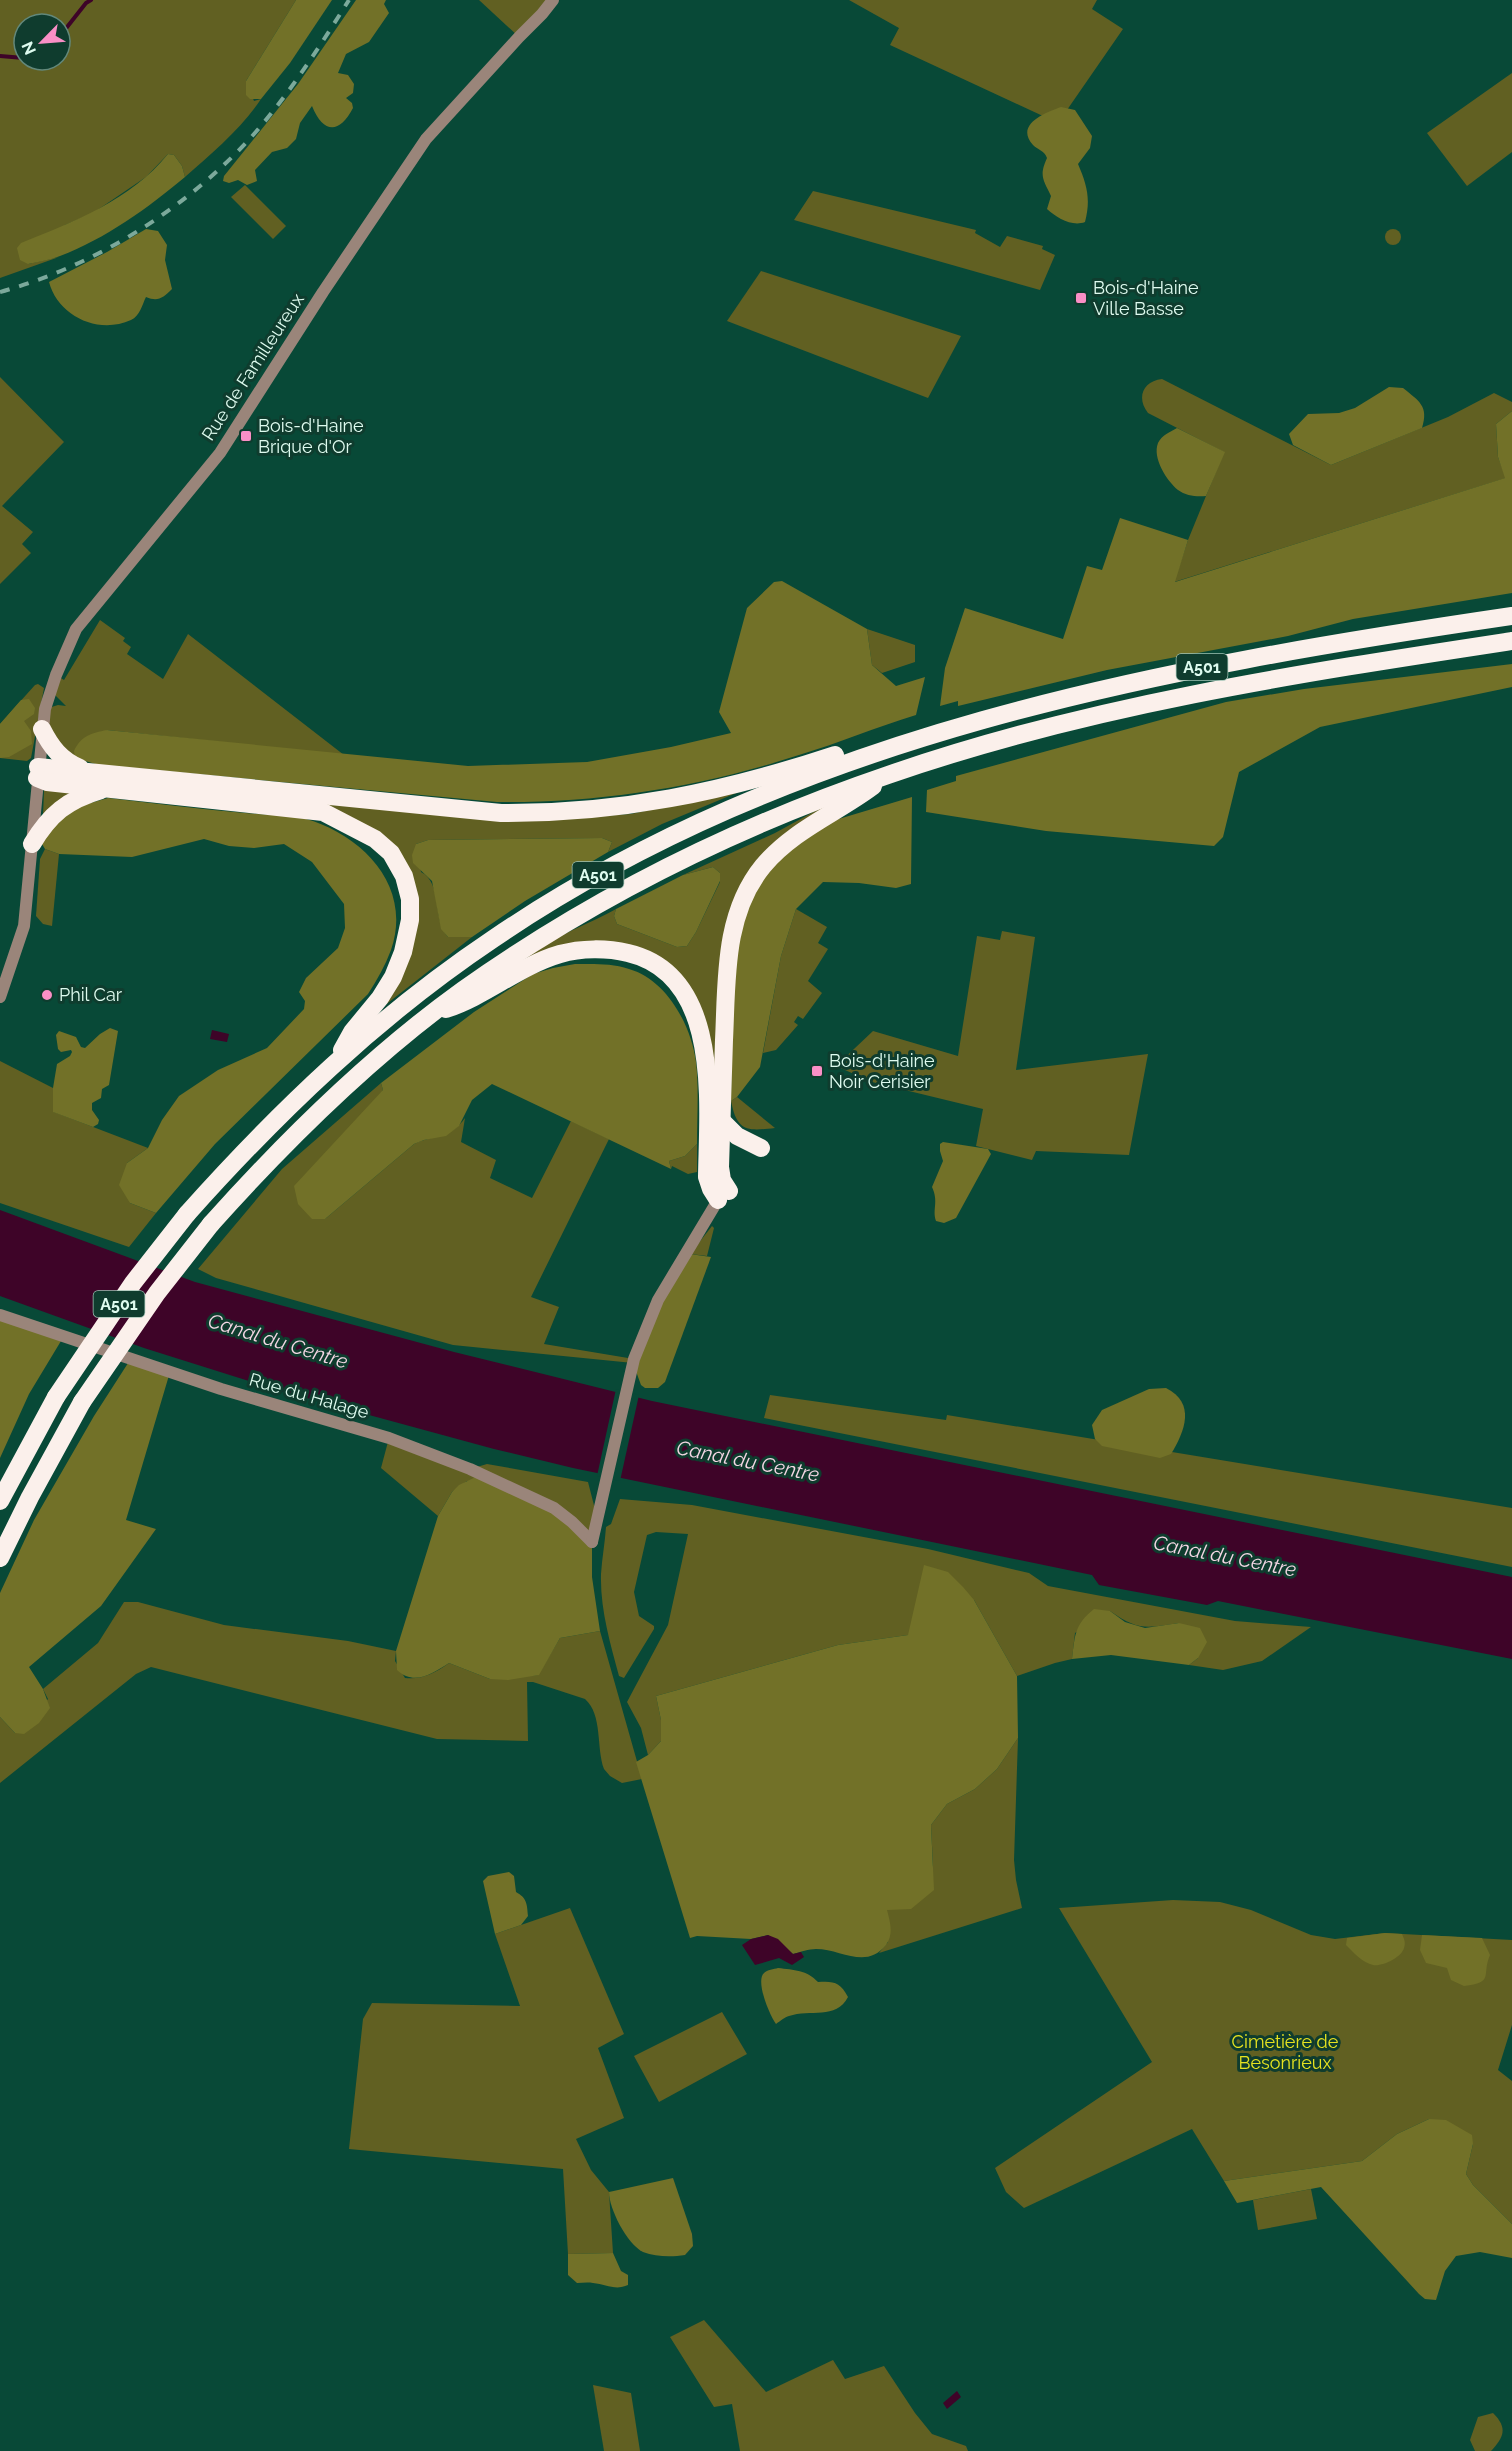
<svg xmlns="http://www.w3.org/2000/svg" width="1512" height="2451" font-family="Raleway,sans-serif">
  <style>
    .green { fill: #616022; fill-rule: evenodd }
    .forest { fill: #727128 }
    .water { fill: #3e0428 }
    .pier { fill: #084937 }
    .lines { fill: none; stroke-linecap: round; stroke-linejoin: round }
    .stream { stroke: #3e0428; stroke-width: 4 }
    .tertiary { stroke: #9a857a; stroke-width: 12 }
    .motorway { stroke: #fbf0eb; stroke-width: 18 }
    .rail { stroke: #7ca99b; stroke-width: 4; stroke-dasharray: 10 10; stroke-linecap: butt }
    .motorway-bridge { stroke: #fbf0eb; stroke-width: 18 }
    .poi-dot { fill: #fa8fc6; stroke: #0f3c2e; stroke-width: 2 }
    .labels { text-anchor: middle; stroke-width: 6; stroke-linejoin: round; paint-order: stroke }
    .shield { fill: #0f3c2e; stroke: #a0c2b5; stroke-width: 1.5 }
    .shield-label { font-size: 16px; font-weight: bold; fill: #defbef }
    .poi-label { font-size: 18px; fill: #defbef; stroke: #0f3c2e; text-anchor: start }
    .street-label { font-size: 18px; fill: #defbef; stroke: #0f3c2e }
    .park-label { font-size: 18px; fill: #e6e320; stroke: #0f3c2e }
    .water-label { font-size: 20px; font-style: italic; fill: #f5d7e5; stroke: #0f3c2e }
  </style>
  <rect width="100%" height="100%" fill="#084937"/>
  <g class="green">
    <path d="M0,0H296L246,81L254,101L261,99C241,129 212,153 185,177L182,166L174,155L168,154L146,177L93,213L65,225L28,264L59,257L0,278ZM24,24H60V60H24Z"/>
    <polygon points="479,0 553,0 519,37"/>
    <polygon points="849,0 1097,0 1092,9 1123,29 1058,123 890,45 899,28"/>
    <polygon points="1512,73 1512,152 1467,186 1427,133"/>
    <polygon points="245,185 286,226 273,239 231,197"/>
    <polygon points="813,191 976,230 975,233 1000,247 1007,236 1043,246 1042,249 1055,255 1040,290 794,220"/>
    <circle cx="1393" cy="237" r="8"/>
    <polygon points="761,271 961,336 928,398 727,321"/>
    <polygon points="0,377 64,442 2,506 33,532 22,544 31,553 0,584"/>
    <path d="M1162,379L1331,465L1448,417L1494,393L1512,402V411L1496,424L1498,457L1506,478L1174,582L1188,540L1224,452L1148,413C1136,398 1143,381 1162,379Z"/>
    <polygon points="100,620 125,638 123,641 131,647 127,654 163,679 188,634 344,755 107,730 75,758 53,737 45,709 58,705 66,706 50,690 56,675 64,680"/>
    <polygon points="867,629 915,645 915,662 882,673 872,665"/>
    <polygon points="38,684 44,688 31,758 27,761 0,758 0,724 35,685"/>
    <path d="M770,779L662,824L608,852L612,842L602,838L428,840L416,844L421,872C443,883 432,920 448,937H472L370,1017L410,954L394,849L290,800L556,819L631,814L708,797Z"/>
    <polygon points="75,789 43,816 44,790"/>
    <path d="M828,804L716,1082L707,1042L655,955L642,949L618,943L517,967C545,938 582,928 616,909L614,916L617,924L677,947L687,946L696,932L720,882V873L713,867L683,875L775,833Z"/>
    <polygon points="45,849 59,854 52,926 43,924 36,916 40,859"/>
    <polygon points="796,909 827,927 818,943 828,949 808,981 822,993 803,1019 798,1016 794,1022 798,1025 776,1050 763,1053 781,956"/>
    <polygon points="1002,931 1035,937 1016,1070 1148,1054 1129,1155 1036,1151 1032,1160 976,1146 983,1109 872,1082 836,1066 873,1031 958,1056 977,936 1000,940"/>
    <polygon points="0,1061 53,1088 54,1112 148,1148 127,1163 130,1203 156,1213 129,1247 0,1203"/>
    <path d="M381,1083L383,1090L325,1219L414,1144C435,1134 450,1139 465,1118L461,1142L496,1160L490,1178L532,1198L571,1121L609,1139L531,1297L559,1307L544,1344L634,1359L633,1363L453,1345L216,1278L198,1269L282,1169Z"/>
    <path d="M737,1097L775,1128C747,1131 737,1132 731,1101Z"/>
    <polygon points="697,1144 697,1172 688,1174 672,1166 671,1169 669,1161 685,1156"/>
    <polygon points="712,1226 714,1228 707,1256 690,1254"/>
    <polygon points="770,1395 946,1420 947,1415 1512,1508 1512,1567 764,1418"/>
    <polygon points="389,1438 470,1469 487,1464 588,1482 597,1517 592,1542 467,1481 452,1492 438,1516 381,1468"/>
    <path d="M620,1499L692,1505L928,1549L1029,1573L1048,1586L1235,1621L1311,1627L1262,1661L1223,1670L1189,1665L1198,1658L1179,1623C1147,1628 1138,1631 1110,1611L1075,1633L1072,1659L1055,1663L1017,1676L974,1600L908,1635L838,1645L656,1696L661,1720V1741L648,1755L641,1728L627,1702L668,1625L688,1534L656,1532L647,1535L634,1592L639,1616L654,1626V1629L624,1678L619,1676C610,1642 600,1609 601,1574C602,1558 605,1542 606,1527L611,1524Z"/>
    <path d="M124,1602H138L224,1625L348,1641L396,1651L395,1661L405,1678C422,1680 435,1673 449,1663L490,1679L538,1675L560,1638L600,1631L642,1779L622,1783L610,1776L604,1769C596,1748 603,1715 585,1699L533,1682H527L528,1741L437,1739L151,1667L136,1674L0,1783V1717L15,1733L48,1699L43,1689L98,1643Z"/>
    <polygon points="1018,1738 1014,1860 1016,1880 1022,1908 879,1953 888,1942 886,1909 933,1866 931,1825 947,1804 975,1789 997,1769"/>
    <polygon points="1173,1900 1220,1902 1251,1910 1311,1935 1335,1939 1385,1933 1512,1940 1512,2025 1498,2070 1512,2081 1512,2224 1473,2185 1466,2174 1473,2144 1429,2119 1397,2134 1362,2161 1224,2181 1192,2129 1024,2208 1006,2192 995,2168 1152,2062 1059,1908"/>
    <polygon points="570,1908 624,2034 598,2048 624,2118 576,2139 591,2170 609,2192 613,2253 568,2254 563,2169 349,2149 363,2019 372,2003 520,2006 495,1934"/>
    <polygon points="722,2012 747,2054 659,2102 634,2056"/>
    <polygon points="1311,2189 1317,2219 1258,2230 1253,2200"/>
    <polygon points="704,2320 766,2392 833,2360 845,2379 884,2366 915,2413 932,2434 966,2446 968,2451 740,2451 732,2404 714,2407 670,2337"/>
    <polygon points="593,2385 631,2393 640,2451 604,2451"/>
    <path d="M1493,2413C1508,2428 1504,2437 1491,2451H1475L1470,2440L1478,2417Z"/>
  </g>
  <g class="forest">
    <polygon points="296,0 332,0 290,63 261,99 250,99 246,95 246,81"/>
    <path d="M356,0H386L384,4L389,13L369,42L346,54L338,73L348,75L354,84L353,93L346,98L352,103L353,108C339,135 323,133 312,106L300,123L296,139L287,148L272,152L255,170L257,181L247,185L238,180L229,183L223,181L224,176L298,84Z"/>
    <path d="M1061,107L1075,110L1092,136L1090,148L1078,164C1087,185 1091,199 1085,222C1072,227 1057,218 1047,209L1051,196C1043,179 1039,176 1047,158C1044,150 1038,150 1033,145C1014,124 1047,112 1061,107Z"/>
    <path d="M168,154L174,155L182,166L185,177C148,208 105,239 60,256C50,260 38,262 28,264L20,260L17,248L21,243C73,222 131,200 168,154Z"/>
    <path d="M146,229L158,231L167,245L165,260L172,289C163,298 158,302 146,297C142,305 140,316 131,320C98,335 58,316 49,282L107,252Z"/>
    <path d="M1389,387L1403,388C1419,401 1429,406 1422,428L1331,465L1293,445L1289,434L1308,414L1339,413L1355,408Z"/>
    <polygon points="1512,411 1512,593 1353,619 1288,636 1107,670 958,706 958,701 940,706 945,668 965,608 1063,639 1087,566 1102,570 1120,518 1188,540 1175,582 1505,478 1498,457 1496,424"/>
    <path d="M1177,428L1225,452L1206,496C1197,497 1186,496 1178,490C1167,481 1152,458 1158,443C1162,435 1170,432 1177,428Z"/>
    <path d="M782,581L867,629L872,665L896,686L925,677L916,715C876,727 839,743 799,755C701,787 600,803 497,802L99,765L75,758L74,751C81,736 91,733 107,730L468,766L587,762L671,747L731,733L719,712L747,608L774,582Z"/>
    <polygon points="1512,664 1512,687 1320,727 1239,772 1223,837 1214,846 1046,831 926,812 927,790 956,781 956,776 1226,702 1304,689"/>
    <polygon points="29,699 35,708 34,714 24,721 31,731 32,744 9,757 0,758 0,724 21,700"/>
    <polygon points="912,797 911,884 896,888 859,883 823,882 796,909 781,956 760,1067 737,1097 731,1101 732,966 745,910 768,871 785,854 832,821"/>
    <path d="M108,798C154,803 199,809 245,813C266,815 292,814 313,821C367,840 412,889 391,950C385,966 377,980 368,994L215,1144L156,1213L130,1203L119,1185L127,1163L148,1148L162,1120L179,1096L218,1070L267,1048L304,1009L305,1001L299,992L306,978L338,948L345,928L344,904L312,862L284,844L254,848L229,846L204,839L132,857L59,854L45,849L42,844L48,828L80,806Z"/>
    <polygon points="602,838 612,842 608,852 525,901 472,937 448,937 441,929 432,881 413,863 412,855 416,844 428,840"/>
    <polygon points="713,867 720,873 720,881 696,932 687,946 677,947 617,924 614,916 616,909 683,875"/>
    <path d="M575,964C594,964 611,963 629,969C667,980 691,1025 696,1062C699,1088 697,1117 697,1144L685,1156L669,1161L671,1169L492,1084L472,1100L459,1126L446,1136L424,1140L414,1144L325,1219H312L298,1204L294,1186L383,1090L381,1083L474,1012L533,974L553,968Z"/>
    <polygon points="110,1028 118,1031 109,1085 102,1089 101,1098 92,1103 92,1110 99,1120 98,1124 93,1127 53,1112 53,1088 57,1064 70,1056 72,1052 71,1050 61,1052 58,1049 56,1035 59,1031 76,1037 81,1047 85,1048 100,1034"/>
    <path d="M943,1142L988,1149L991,1154L956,1218L944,1223L936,1221C932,1209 939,1202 932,1187L943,1161L940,1151V1144Z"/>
    <polygon points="690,1254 711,1257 665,1382 658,1388 645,1388 641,1385 633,1363 651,1312"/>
    <polygon points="0,1315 64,1336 29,1394 0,1458"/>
    <polygon points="130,1360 170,1372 126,1520 156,1529 101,1606 29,1667 43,1689 50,1708 39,1723 24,1734 15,1733 0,1717 0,1593 34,1520 94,1416"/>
    <path d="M1166,1388C1196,1403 1185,1431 1171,1454L1160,1458L1102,1446L1095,1439L1092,1425L1102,1410L1149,1389Z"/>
    <path d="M482,1474L554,1508L592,1542V1577L600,1631L560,1638L539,1675L508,1680L490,1679L449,1663C432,1674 414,1686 397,1670L396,1651L438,1516L452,1492L459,1485Z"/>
    <path d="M924,1565L948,1572L963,1587L974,1600L1017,1676L1018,1738L997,1769L975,1789L947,1804L931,1825L934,1890L911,1909L887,1910C890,1922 894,1934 886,1945C866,1970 841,1949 816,1949C809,1949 800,1952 793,1954L768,1935L751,1939L697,1936L690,1938L636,1762L648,1755L661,1741V1720L656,1696L838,1645L908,1635Z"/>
    <path d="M1094,1609L1110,1611L1125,1622L1145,1628L1179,1623L1200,1628L1207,1642L1198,1658L1189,1665L1111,1655L1072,1659C1075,1636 1074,1625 1094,1609Z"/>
    <path d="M509,1872L514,1876L516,1892C527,1898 527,1904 528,1916L521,1925L495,1934L483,1881L488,1876Z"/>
    <path d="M1385,1933L1402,1934C1404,1939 1406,1942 1404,1948C1402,1957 1382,1967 1373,1965C1363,1963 1353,1952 1346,1945L1347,1938Z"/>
    <path d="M1422,1935L1482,1938L1490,1955C1481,1976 1495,1982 1464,1986L1451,1980L1447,1968L1426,1963L1420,1950Z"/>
    <path d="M778,1968C794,1970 807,1970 818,1982C834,1981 840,1982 848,1997C836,2020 810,2009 789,2016C785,2017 780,2021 776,2024C770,2016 755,1981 764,1973C767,1970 774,1969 778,1968Z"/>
    <polygon points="1429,2119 1446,2120 1472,2135 1473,2144 1466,2174 1473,2185 1512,2224 1512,2258 1480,2252 1456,2256 1445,2271 1436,2300 1425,2299 1419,2294 1321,2187 1237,2203 1224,2181 1362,2161 1397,2134"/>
    <path d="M673,2178L692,2234L693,2246L685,2255C672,2257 656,2257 643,2252C627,2244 609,2209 609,2192Z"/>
    <path d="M613,2253L621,2271L628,2275V2285C615,2291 606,2284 593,2283C587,2282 582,2283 577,2283L568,2275V2254Z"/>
  </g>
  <g class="water">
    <polygon points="212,1030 229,1034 227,1042 210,1039"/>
    <polygon points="0,1210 195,1282 454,1352 652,1401 1512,1577 1512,1659 1218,1601 1207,1605 1099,1585 1092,1575 573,1468 494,1449 281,1391 144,1348 0,1296"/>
    <polygon points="768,1935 778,1939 793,1954 801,1952 804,1957 792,1965 779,1958 755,1965 742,1945 751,1939"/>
    <polygon points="957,2391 961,2397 947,2409 943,2403"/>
  </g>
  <polygon class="pier" points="616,1389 639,1395 620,1481 597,1476"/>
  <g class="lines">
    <g class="stream">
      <polyline points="60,36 86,3 91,0"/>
      <polyline points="0,56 24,58"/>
    </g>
    <g class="tertiary">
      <polyline points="0,997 24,926 45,709 56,675 76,629 220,453 323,292 426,139 519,37 542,14 553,0"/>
      <polyline points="0,1315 221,1389 389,1438 470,1469 554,1508 572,1522 592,1542"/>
      <polyline points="592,1542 634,1359 658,1300 718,1200"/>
    </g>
    <g class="motorway">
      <path d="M42,729C51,747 61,760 80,768"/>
      <path d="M38,767L501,813C619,814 723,792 835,755"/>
      <polyline points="37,778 47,782 323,812 375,839 391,853 404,876 410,899 410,920 403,952 393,977 380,998 352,1032 342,1050"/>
      <path d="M32,844C50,814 67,800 101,790"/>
      <path d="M446,1009C486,996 519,966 560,954C581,948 607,948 628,953C722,975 708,1104 707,1177L711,1189L718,1200"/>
      <polyline points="722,1121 737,1136 761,1148"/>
      <path d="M729,1191L722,1180L720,1167C721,1125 723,1082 724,1040C727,981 723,915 763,866C793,830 837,813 873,786"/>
      <path d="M187,1214C279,1111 378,1016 493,939C794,734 1158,668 1512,616"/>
      <path d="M211,1224C287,1139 370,1057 463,990C593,898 738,826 888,775C1089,705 1302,673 1512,641"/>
      <polyline points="0,1501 56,1397"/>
      <polyline points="0,1558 30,1497 82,1402"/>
    </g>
    <path class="rail" d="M0,292C95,266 188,208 254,134C290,93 320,46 349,0"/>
    <g class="motorway-bridge">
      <polyline points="56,1397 133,1283 187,1214"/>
      <polyline points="82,1402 157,1293 211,1224"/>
    </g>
  </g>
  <g class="poi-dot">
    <rect x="1075" y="292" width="12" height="12" rx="3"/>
    <rect x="240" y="430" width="12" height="12" rx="3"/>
    <circle cx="47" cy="995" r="6"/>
    <rect x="811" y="1065" width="12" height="12" rx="3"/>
  </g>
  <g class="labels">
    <g class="shield">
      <rect x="1176.5" y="654" width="51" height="26" rx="4.5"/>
      <rect x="572.5" y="862" width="51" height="26" rx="4.5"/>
      <rect x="93.5" y="1291" width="51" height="26" rx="4.5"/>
    </g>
    <g class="shield-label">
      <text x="1202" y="673">A501</text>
      <text x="598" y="881">A501</text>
      <text x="119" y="1310">A501</text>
    </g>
    <g class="poi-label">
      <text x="1093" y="294">Bois-d'Haine<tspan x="1093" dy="21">Ville Basse</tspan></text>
      <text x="258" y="432">Bois-d'Haine<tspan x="258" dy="21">Brique d'Or</tspan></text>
      <text x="59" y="1001">Phil Car</text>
      <text x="829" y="1067">Bois-d'Haine<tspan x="829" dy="21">Noir Cerisier</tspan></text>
    </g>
    <g class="street-label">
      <text transform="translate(253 367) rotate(-57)" y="6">Rue de Familleureux</text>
      <text transform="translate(309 1396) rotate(16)" y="6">Rue du Halage</text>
    </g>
    <g class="park-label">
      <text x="1285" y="2048">Cimetière de<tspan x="1285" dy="21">Besonrieux</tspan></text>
    </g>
    <g class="water-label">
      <text transform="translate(278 1341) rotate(17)" y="7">Canal du Centre</text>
      <text transform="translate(748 1461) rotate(11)" y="7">Canal du Centre</text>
      <text transform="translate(1225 1556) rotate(11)" y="7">Canal du Centre</text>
    </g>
  </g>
  <g transform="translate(42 42) rotate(245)"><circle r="28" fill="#0f3c2e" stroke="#62887b" stroke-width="1.5"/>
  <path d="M0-4.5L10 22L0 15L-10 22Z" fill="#fa8fc6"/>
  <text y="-9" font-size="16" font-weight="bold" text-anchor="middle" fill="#defbef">N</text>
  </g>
</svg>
